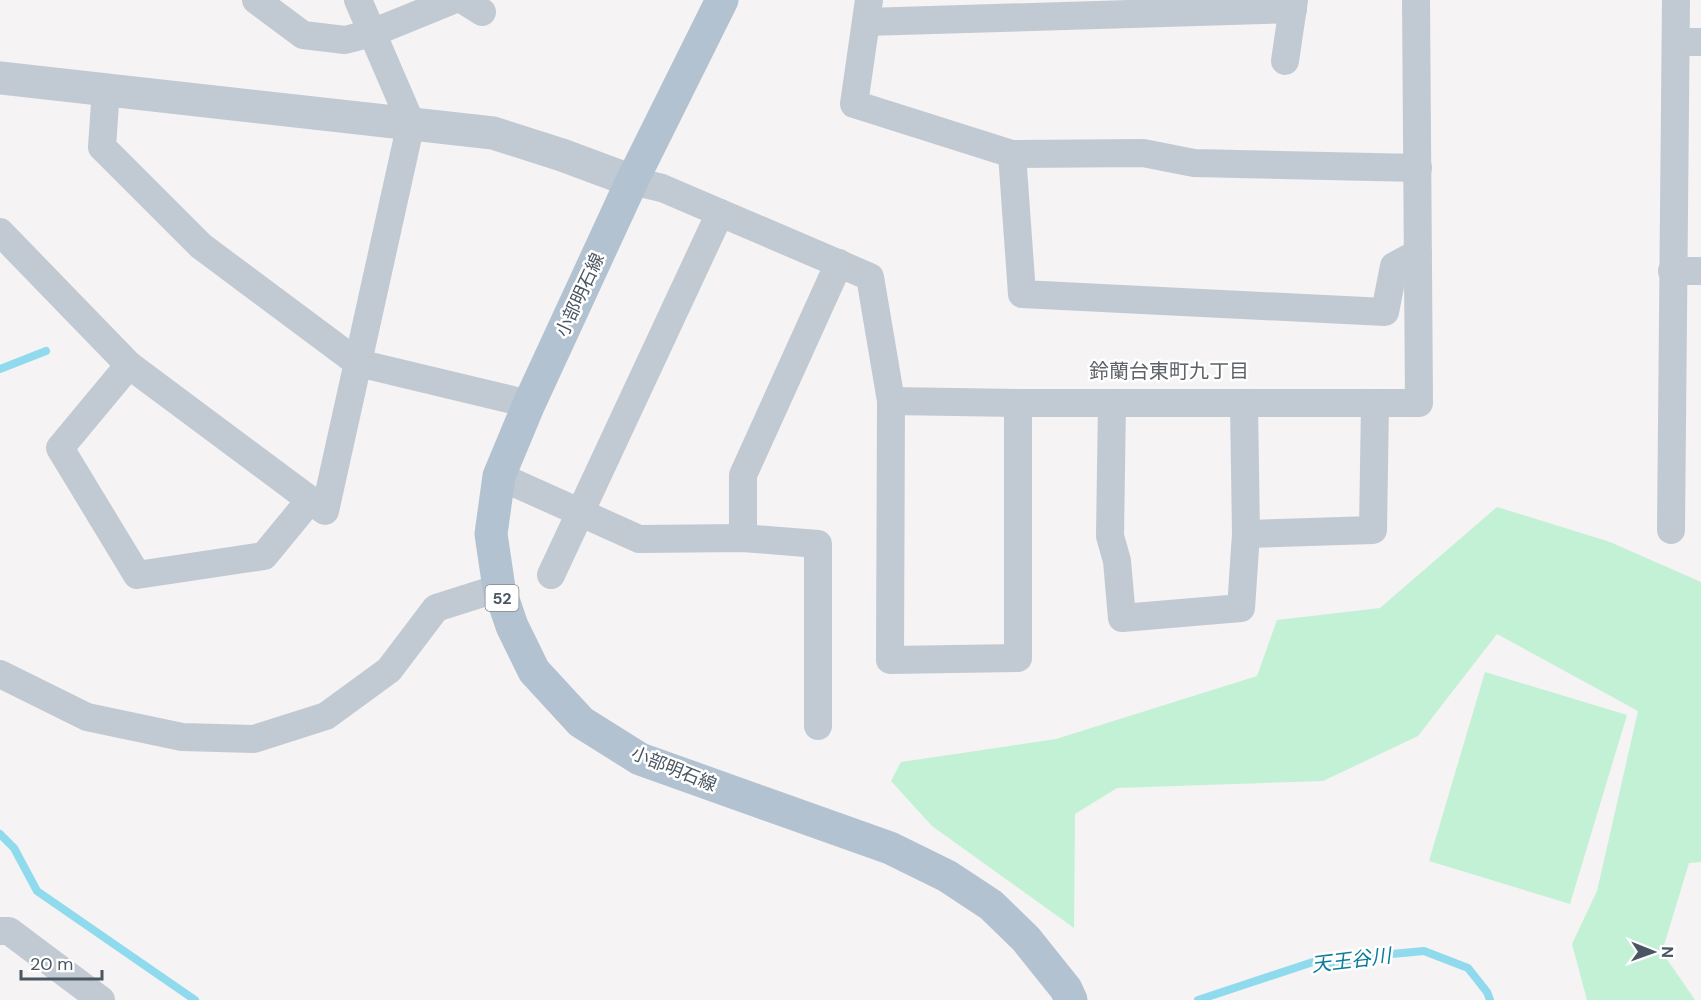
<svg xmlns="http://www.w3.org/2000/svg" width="1701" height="1000" font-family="'DM Sans','Noto Sans JP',sans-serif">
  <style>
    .green { fill: #c3f1d5 }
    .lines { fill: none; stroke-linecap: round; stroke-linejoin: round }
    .stream { stroke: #90daee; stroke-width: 8 }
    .minor { stroke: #c1cad2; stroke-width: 28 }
    .tertiary { stroke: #c1cad2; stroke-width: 33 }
    .primary { stroke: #b3c2d1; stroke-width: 33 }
    .labels { text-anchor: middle; stroke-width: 5; stroke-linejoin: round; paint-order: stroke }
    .shield { fill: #fff; stroke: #808990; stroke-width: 1.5 }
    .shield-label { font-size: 16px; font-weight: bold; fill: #4a5661 }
    .street-label { font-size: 18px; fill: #4a5661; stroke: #fff }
    .neighbourhood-label { font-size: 20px; fill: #5f6368; stroke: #fff }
    .water-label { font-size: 20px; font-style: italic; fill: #0c7c9b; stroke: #fff }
  </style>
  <rect width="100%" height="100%" fill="#f5f3f3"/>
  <g class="green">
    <polygon points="1497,507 1610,542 1701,582 1701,862 1689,863 1662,952 1695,1000 1587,1000 1572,944 1597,891 1638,711 1497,634 1418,736 1323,781 1117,788 1075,814 1074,928 932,826 891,781 901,762 1056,739 1257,676 1277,620 1380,608"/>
    <polygon points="1485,672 1627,715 1570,904 1429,861"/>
  </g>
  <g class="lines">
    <g class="stream">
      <polyline points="0,369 46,351"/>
      <polyline points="0,834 14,848 37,891 195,1000"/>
      <polyline points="1198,1000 1316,961 1341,965 1381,955 1424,951 1468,968 1487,992 1490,1000"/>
    </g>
    <g class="minor">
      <polyline points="256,0 303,35 345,40 372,33 453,0"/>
      <polyline points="463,0 482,12"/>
      <polyline points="869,0 854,104 1012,154 1143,153 1194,163 1418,168"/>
      <polyline points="866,22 1293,9"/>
      <polyline points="1677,42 1701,42"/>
      <polyline points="1285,61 1294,0"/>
      <polyline points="106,89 102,147 201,246 358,363 529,404"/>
      <polyline points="1012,154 1022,294 1385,312 1394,266 1418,253"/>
      <polyline points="632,181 662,188 870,277 891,401 890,660 1018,658 1018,403"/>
      <polyline points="0,232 129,365 325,511 411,123 358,0"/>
      <polyline points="1672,271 1701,271"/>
      <polyline points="129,365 60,448 137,575 264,556 310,500"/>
      <polyline points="891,401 1018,403 1419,403 1416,0"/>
      <polyline points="1112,403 1110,536 1117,561 1122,618 1241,608 1246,534 1244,403"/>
      <polyline points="499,476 639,539 743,538 818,544 818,726"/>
      <polyline points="1671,530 1676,0"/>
      <polyline points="1246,534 1373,530 1375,403"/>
      <polyline points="743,538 743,475 839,263"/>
      <polyline points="551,575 720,213"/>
      <polyline points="0,674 87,717 182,737 254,739 326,716 389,670 436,608 499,588"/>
      <polyline points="0,931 9,931 101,1000"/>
    </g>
    <polyline class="tertiary" points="0,78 493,133 562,155 632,181"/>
    <polyline class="primary" points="722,0 632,181 529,404 499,476 491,534 499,588 512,626 534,671 581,722 640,759 890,848 947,876 991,905 1026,939 1066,989 1071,1000"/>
  </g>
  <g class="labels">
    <rect class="shield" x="485.5" y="585" width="33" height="26" rx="4.5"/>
    <g class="shield-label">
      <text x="502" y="604">52</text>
    </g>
    <g class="street-label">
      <text transform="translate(580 295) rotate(-65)" y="6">小部明石線</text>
      <text transform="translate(674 769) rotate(22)" y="6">小部明石線</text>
    </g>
    <g class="neighbourhood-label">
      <text x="1169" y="378">鈴蘭台東町九丁目</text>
    </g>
    <g class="water-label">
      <text transform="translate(1351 960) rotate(-7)" y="7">天王谷川</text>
    </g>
  </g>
  <g transform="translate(1653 952) rotate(91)" stroke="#ffffff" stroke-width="4.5" paint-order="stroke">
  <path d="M0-4.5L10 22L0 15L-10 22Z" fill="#4a5661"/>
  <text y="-9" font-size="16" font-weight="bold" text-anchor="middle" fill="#4a5661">N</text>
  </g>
  <path d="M21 970v9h81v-9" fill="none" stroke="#4a5661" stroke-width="3"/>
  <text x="30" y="970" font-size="18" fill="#4a5661" stroke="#ffffff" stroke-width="4.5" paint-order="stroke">20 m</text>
</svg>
